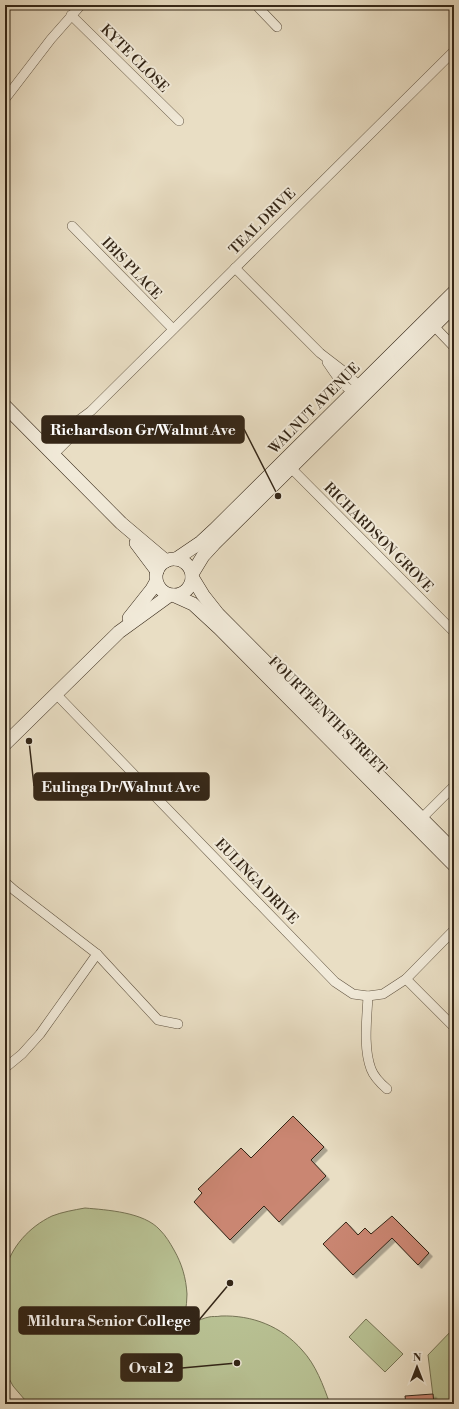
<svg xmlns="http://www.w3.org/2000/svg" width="459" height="1409" font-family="'Libre Bodoni',serif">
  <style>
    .green { fill: #b8c193; stroke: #767455 }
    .building { fill: #ca8672; stroke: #342617; filter: url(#shadow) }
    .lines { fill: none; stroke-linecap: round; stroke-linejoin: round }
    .street-casing { stroke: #615442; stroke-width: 10 }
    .secondary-casing { stroke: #342617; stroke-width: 14 }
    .street { stroke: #f1ead9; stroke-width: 9 }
    .secondary { stroke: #f1ead9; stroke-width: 13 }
    .labels { text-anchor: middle; stroke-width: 4; stroke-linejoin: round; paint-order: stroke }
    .street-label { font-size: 14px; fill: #342617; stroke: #f1ead9 }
    .leader { fill: none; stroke: #342617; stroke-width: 1.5 }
    .callout-dot { fill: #342617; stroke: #f1ead9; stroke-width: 1.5 }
    .callout { fill: #342617; stroke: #342617; stroke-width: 1.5 }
    .callout-label { font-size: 15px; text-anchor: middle; font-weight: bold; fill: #fff }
  </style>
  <defs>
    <filter id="shadow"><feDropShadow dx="3.5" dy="3.5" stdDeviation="0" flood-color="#0004"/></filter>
  </defs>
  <rect width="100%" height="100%" fill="#e9dec4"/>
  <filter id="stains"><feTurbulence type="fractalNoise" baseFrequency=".005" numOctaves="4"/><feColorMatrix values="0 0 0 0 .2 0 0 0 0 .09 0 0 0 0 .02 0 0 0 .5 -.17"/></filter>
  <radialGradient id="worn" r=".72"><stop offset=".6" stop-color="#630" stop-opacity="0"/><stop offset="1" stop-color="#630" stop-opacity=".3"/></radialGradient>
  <g class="green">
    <path d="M85,1208C107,1210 144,1212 160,1230C166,1236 170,1243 174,1250C182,1264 186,1278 187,1294C187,1307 184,1318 182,1330C190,1325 199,1319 209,1317C212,1316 217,1317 221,1316C252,1315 281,1326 302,1350C316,1365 323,1385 330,1404H140L139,1403L138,1404H32L25,1400L13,1386L5,1371V1271C11,1247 29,1227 52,1216C62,1212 74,1210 85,1208Z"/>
    <polygon points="366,1319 403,1354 385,1372 349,1337"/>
    <polygon points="454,1328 454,1404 434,1404 428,1355"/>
  </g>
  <g class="building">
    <polygon points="293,1116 324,1147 311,1160 326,1176 279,1222 264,1206 230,1240 194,1202 202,1193 198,1189 241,1148 251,1158"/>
    <polygon points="392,1216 429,1253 418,1265 392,1238 353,1275 323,1244 346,1222 358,1235 365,1228 371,1234"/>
    <polygon points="433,1394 434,1404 406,1404 405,1396"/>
  </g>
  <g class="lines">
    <defs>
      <g id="street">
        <polyline points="256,5 277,27"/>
        <polyline points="71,15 179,121"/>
        <polyline points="5,99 51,39 81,5"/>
        <polyline points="72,226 173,329"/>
        <polyline points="235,268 320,353 346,373 359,386 360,391"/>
        <polyline points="430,322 454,347"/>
        <path d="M327,362C335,374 344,389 358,394"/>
        <polyline points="48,449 64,431 91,411 454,51"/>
        <polyline points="53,455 70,438 83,421"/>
        <polyline points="287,464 454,632"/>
        <polyline points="56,694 335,982 353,994 368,996 383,994 406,979 454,930"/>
        <polyline points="422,818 454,786"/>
        <polyline points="5,882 14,890 97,954 158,1020 178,1024"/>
        <polyline points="406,979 452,1025"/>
        <path d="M368,996C367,1018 363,1048 371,1069C374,1077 380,1083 387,1089"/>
        <polyline points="5,1068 22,1054 40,1034 97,954"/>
      </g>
      <g id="secondary">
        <polyline points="5,406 121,523 166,561"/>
        <polyline points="136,543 157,571"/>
        <circle cx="174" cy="577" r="18"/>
        <polyline points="176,559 201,542 214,530 454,292"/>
        <polyline points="192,574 203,556 214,544 454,306"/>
        <polyline points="192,577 203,595 218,614 454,851"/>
        <polyline points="173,595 193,604 219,628 454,865"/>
        <polyline points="129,618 152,589 156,582"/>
        <polyline points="5,744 119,632 170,595"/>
      </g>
    </defs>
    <use href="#street" class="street-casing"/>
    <use href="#secondary" class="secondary-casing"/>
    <use href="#street" class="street"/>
    <use href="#secondary" class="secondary"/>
  </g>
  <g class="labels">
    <g class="street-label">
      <text transform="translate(135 58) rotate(45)" y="5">KYTE CLOSE</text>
      <text transform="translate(262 221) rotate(-45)" y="5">TEAL DRIVE</text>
      <text transform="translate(132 268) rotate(46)" y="5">IBIS PLACE</text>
      <text transform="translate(314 408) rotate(-45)" y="5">WALNUT AVENUE</text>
      <text transform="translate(379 537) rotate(45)" y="5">RICHARDSON GROVE</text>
      <text transform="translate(328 715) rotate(45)" y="5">FOURTEENTH STREET</text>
      <text transform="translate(257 881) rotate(46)" y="5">EULINGA DRIVE</text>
    </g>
  </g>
  <path class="leader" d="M278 496L244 429M29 741L34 786M230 1283L199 1320M237 1363L182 1368"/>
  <g class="callout-dot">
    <circle cx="278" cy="496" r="4"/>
    <circle cx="29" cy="741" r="4"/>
    <circle cx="230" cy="1283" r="4"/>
    <circle cx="237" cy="1363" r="4"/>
  </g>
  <g class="callout">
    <rect x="42" y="416" width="202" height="27" rx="4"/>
    <rect x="34" y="773" width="175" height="27" rx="4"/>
    <rect x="19" y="1307" width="180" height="27" rx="4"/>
    <rect x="121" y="1354" width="61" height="27" rx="4"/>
  </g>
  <g class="callout-label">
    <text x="143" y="435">Richardson Gr/Walnut Ave</text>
    <text x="121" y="792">Eulinga Dr/Walnut Ave</text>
    <text x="109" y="1326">Mildura Senior College</text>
    <text x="151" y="1373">Oval 2</text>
  </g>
  <rect width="459" height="1409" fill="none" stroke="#e9dec4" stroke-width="20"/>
  <rect x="6" y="6" width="447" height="1397" fill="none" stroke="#342617" stroke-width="2"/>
  <rect x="10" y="10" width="439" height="1389" fill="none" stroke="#342617"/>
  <g transform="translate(417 1367)" stroke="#f1ead9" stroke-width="3" paint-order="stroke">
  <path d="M0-3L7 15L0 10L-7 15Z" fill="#342617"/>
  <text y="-6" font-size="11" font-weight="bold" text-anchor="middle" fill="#342617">N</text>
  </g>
  <rect width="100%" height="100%" filter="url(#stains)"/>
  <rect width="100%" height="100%" fill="url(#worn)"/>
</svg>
